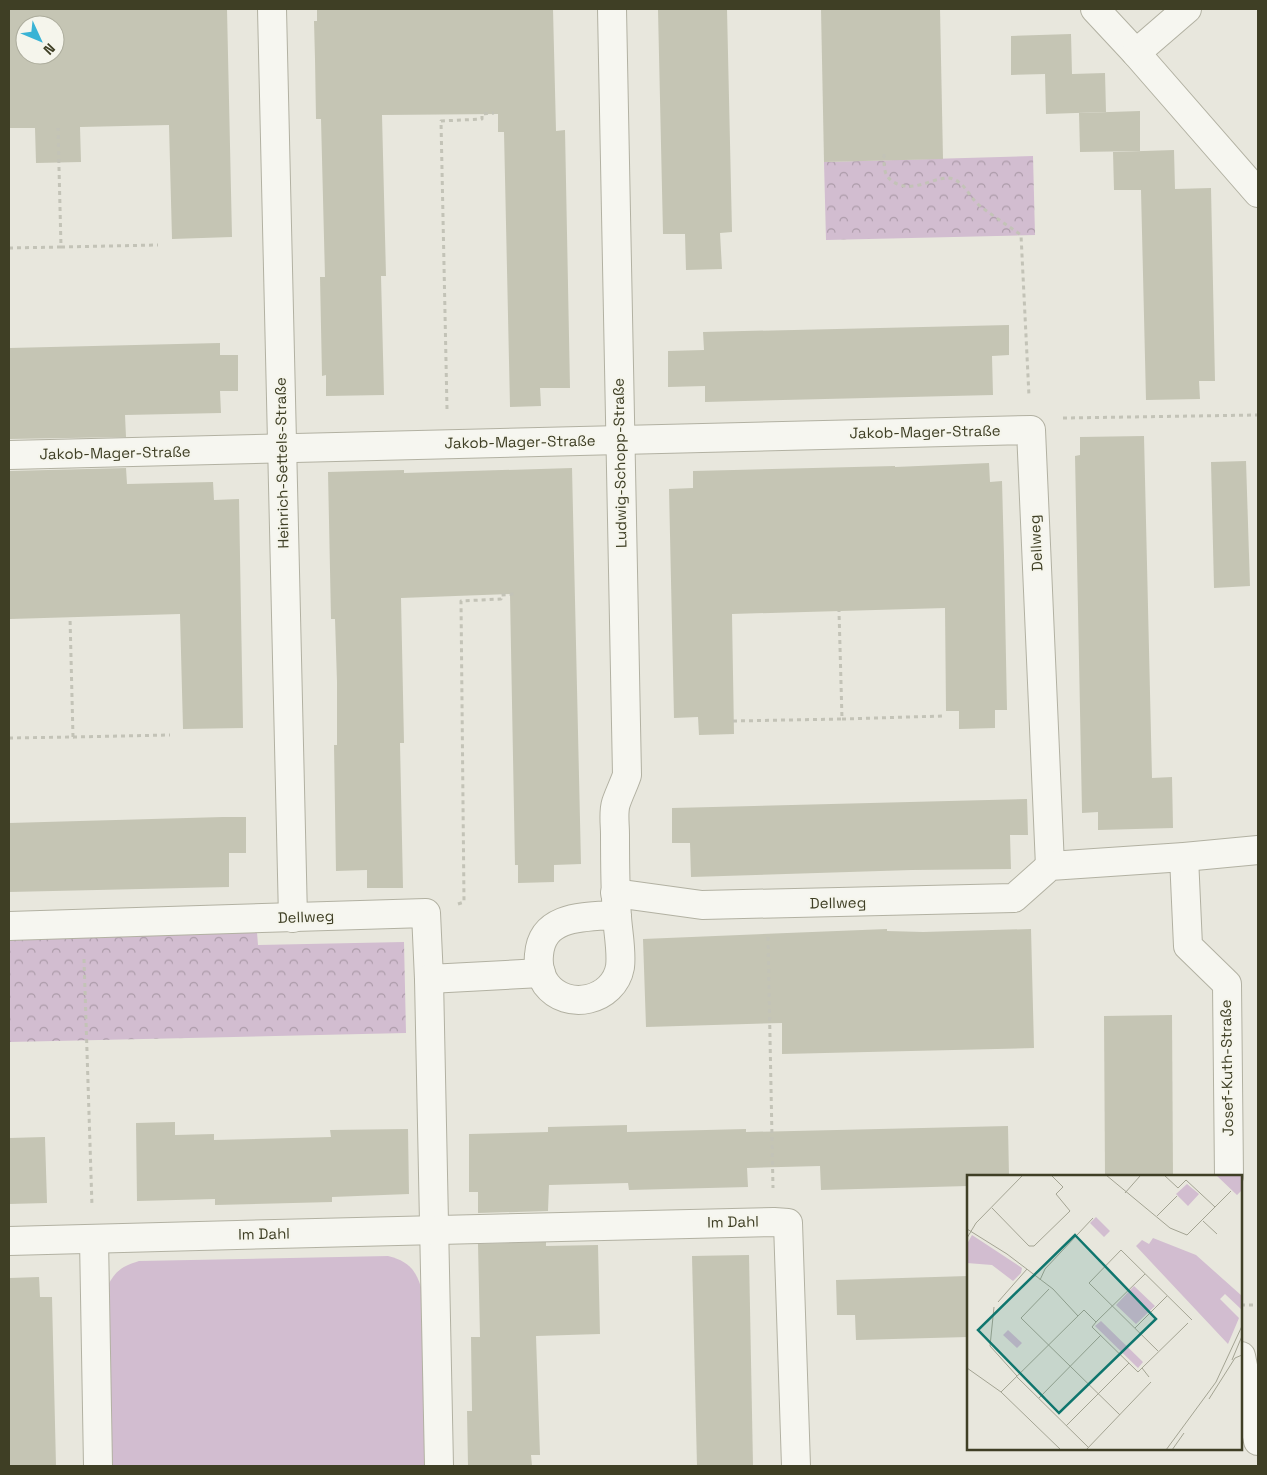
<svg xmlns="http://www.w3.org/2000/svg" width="1267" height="1475" font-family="'Space Grotesk',sans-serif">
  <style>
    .green { fill: #d2bdd0 }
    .park { fill: url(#park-crowns) }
    .building { fill: #c5c5b4; fill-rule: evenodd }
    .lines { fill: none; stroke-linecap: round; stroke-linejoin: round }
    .minor-casing { stroke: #b2b1a2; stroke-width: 30 }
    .path { stroke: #c3c3b7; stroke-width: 3; stroke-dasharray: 4 4; stroke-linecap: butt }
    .minor { stroke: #f6f6f0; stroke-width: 28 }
    .labels { text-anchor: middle; stroke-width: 4; stroke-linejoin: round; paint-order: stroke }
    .street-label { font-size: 15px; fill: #3f3f25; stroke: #f5f5ec }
    .inset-road { fill: none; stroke: #a4a493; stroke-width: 1 }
    .view { fill: #0f766e; fill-opacity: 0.15; stroke: #0f766e; stroke-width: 2.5 }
    .inset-edge { fill: none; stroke: #3f3f25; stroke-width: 2.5 }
  </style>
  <defs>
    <pattern id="park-crowns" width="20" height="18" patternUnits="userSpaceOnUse" patternTransform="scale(1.25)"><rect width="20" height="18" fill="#d2bdd0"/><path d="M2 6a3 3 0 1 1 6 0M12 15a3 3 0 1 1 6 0" fill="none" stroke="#ac9ba9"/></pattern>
  </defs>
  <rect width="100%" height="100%" fill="#e8e7dd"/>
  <path class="green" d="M388,1256C407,1261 415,1268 421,1287L425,1466H111L108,1285C116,1270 123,1266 139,1261Z"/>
  <g class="park">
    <polygon points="1033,156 1035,235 826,240 824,162"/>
    <polygon points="257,932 258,945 404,942 406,1033 9,1042 9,937"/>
  </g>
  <g class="building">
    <path d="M9,9H227L232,237L172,239L169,125L80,127L81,162L36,163L35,128H9ZM25,25H55V55H25Z"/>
    <polygon points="317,9 553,9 556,131 565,130 570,388 540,388 541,406 510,407 504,132 498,132 498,114 382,115 386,276 381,276 384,395 326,396 326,375 322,376 320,277 325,277 321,119 316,119 315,59 314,21 317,21"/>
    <polygon points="727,9 732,232 720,233 722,269 686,270 685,234 663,234 658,10"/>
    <polygon points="821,9 940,9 943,159 824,162"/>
    <polygon points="1071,34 1072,74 1105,73 1106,112 1046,114 1045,74 1011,75 1011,36"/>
    <polygon points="1140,111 1140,151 1080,152 1079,113"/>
    <polygon points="1174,150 1175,189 1211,188 1215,381 1199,381 1200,399 1146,400 1141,190 1114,190 1113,152"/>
    <polygon points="1009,325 1009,355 992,356 993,395 705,402 705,386 668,387 668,351 704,350 703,332"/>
    <polygon points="220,343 220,355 238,355 238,391 220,391 221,413 125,415 126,437 9,439 9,348"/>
    <polygon points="1144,436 1152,778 1172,777 1173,828 1098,830 1098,812 1082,813 1075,456 1080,455 1080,437"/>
    <polygon points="1246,461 1250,586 1214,588 1211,462"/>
    <polygon points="989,463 990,482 1002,481 1004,556 1007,710 995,710 995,728 959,729 959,711 946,711 945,608 732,614 734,734 699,735 698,717 674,718 669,489 693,488 693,471 895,466 895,467"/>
    <polygon points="126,468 127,484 213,482 214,500 239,499 243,728 183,729 180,614 10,619 9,471"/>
    <polygon points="572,468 581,864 554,865 554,882 518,883 518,865 515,865 510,594 401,598 404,743 400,743 403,888 367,888 367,870 336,871 334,745 337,745 337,682 335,619 331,619 328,472 404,470 404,473"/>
    <polygon points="1027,799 1028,835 1010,835 1011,869 912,870 691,877 690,843 672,843 672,808"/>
    <polygon points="223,817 246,817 246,853 229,853 229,887 9,892 9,823"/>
    <polygon points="887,929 887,931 923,932 1031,929 1034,1048 782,1054 782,1023 646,1027 643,939"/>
    <polygon points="1172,1015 1173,1176 1105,1176 1104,1016"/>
    <polygon points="175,1122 175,1135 214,1134 214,1140 331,1137 330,1130 408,1129 409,1194 332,1197 332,1202 215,1205 215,1199 137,1201 136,1123"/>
    <polygon points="627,1125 627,1132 746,1129 746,1132 1008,1126 1009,1176 968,1176 968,1186 821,1190 820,1166 747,1168 748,1187 629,1190 628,1183 549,1185 548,1211 478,1213 478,1192 469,1192 469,1134 548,1132 548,1127"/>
    <polygon points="45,1137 47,1203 9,1204 9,1138"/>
    <polygon points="546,1242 546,1246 598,1245 600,1334 536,1336 540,1455 531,1455 532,1466 468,1466 467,1411 472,1411 471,1337 480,1337 478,1244"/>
    <polygon points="749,1255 753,1466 697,1466 692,1256"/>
    <polygon points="968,1276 968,1337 856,1340 855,1315 837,1315 836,1280"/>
    <polygon points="39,1277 40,1297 52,1297 56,1466 9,1466 9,1278"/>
  </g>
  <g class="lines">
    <defs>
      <g id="minor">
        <polyline points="272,9 293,918"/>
        <path d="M612,9L627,775C624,784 619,794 616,803C613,812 615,824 615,834C615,862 615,889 617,917C618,932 622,952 620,967C614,1001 567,1012 546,984C540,975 538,965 539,955C542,914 586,917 617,915"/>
        <polyline points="1095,9 1136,53 1258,193"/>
        <polyline points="1136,53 1187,9"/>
        <polyline points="9,455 1031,430 1050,866"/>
        <polyline points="1184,857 1188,946 1227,984 1229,1176"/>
        <polyline points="615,893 702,905 1014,898 1050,866 1184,857 1258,850"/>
        <polyline points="9,926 426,913 429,979 541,973"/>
        <polyline points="429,979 439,1466"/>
        <polyline points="94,1239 98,1466"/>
        <path d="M9,1241C264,1235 519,1226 774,1222L788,1223L796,1466"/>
        <polyline points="1241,1356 1258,1441"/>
      </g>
    </defs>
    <use href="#minor" class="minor-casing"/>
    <g class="path">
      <path d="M884,154C884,169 883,179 900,185C919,191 939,174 953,179C966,184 969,197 980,206C993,216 1007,225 1021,235L1029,396"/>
      <polyline points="61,247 158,245"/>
      <polyline points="9,248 61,247 58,128"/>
      <polyline points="447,409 441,121 482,119 482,114 494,113"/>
      <polyline points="1063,418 1258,415"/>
      <polyline points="842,719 943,716"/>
      <polyline points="733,721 842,719 839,611"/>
      <polyline points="73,737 170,735"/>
      <polyline points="9,738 73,737 70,617"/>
      <polyline points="458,904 464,902 461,601 501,599 501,595 515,594"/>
      <polyline points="768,937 773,1188"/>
      <polyline points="84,959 92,1206"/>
      <polyline points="1241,1305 1258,1305"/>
    </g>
    <use href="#minor" class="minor"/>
  </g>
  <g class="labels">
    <g class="street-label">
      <text transform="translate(925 432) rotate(-1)" y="5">Jakob-Mager-Straße</text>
      <text transform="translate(520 442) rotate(-1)" y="5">Jakob-Mager-Straße</text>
      <text transform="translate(115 453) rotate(-1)" y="5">Jakob-Mager-Straße</text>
      <text transform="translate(282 463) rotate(-91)" y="5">Heinrich-Settels-Straße</text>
      <text transform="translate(620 463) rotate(-91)" y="5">Ludwig-Schopp-Straße</text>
      <text transform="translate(1036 543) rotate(-93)" y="5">Dellweg</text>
      <text transform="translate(838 903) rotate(-1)" y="5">Dellweg</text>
      <text transform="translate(306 917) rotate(-2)" y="5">Dellweg</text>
      <text transform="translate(1227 1068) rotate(-91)" y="5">Josef-Kuth-Straße</text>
      <text transform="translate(733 1222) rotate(-1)" y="5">Im Dahl</text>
      <text transform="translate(264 1234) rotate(-1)" y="5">Im Dahl</text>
    </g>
  </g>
  <g transform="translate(967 1175)">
    <rect width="275" height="275" fill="#e8e7dd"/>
    <path d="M249,0H275V15L270,20ZM167,111L188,131L169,149L149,130Z" fill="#d2bdd0"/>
    <path d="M186,63L229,80L275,121V135L258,119L253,124L272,143L261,169L169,71L175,65L182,69Z" fill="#d2bdd0"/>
    <path d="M220,9L232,19L221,31L209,19ZM129,42L143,56L137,62L123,48ZM5,60L55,93L54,98L46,106L25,90L0,88V69ZM134,146L176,187L171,193L128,151ZM41,155L55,168L50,173L36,160Z" fill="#d2bdd0"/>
    <path class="inset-road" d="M139,0L203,53L220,60L264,16M197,0L211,13L219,5L248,32M158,18L173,1M25,33L62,71H67L103,36L89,19L96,12L84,0M190,41L210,21M236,46L250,59M0,54L40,79L86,114L111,141M0,63L9,48L56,0M73,105L78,94L126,43M82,114L54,143L153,240M31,127L60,94M27,132L23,171L50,201M129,147L178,99M168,153L200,121M191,176L122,108L154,75L225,145M265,185L275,161M0,193L34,217L94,275M49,201L121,272M182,202L175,193L221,148M34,217L117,135L129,147L125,152L171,197L175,193M72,223L134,160M242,224L268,183L275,180M99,251L162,188M119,275L184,207M199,275L249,207L275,151M205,275L217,258"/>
    <path class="view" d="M108,60L189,144L92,238L11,155Z"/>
    <rect width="275" height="275" class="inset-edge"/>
  </g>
  <rect width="1267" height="1475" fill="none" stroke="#3f3f25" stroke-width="20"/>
  <g transform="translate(40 40) rotate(134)"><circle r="24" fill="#f5f5ec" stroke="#acac9c"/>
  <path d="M0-4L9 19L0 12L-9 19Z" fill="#39b3d5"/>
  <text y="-8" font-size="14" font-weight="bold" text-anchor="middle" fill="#3f3f25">N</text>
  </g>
</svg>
